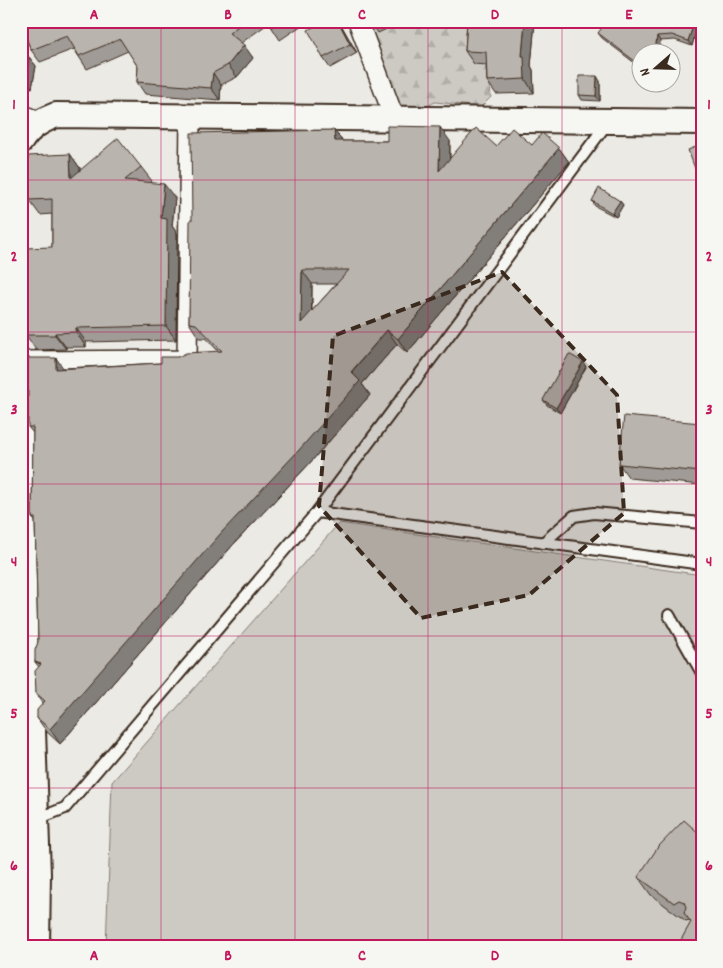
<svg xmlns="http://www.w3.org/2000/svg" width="723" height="968" font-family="Dekko,sans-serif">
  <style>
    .forest { fill: url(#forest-firs); stroke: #847a71 }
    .pitch { fill: #cdcac4; stroke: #847a71 }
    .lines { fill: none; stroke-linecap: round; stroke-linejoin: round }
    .service-casing { stroke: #3b2a1e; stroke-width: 14 }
    .minor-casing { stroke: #3b2a1e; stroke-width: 22 }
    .tertiary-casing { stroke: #3b2a1e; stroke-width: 28 }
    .service { stroke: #f6f6f2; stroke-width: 10 }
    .minor { stroke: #f6f6f2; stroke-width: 19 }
    .tertiary { stroke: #f6f6f2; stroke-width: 24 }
    .wall { fill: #a09b96; stroke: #3b2a1e; fill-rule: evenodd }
    .shaded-wall { fill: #827e7a; stroke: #3b2a1e }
    .building { fill: #bab4ae; stroke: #3b2a1e; fill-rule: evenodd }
    .marked { fill: #3b2a1e; fill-opacity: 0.2; stroke: #3b2a1e; stroke-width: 4; stroke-dasharray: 10 6; stroke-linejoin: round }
    .grid { fill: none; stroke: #c2185b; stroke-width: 1; stroke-opacity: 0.55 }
    .neatline { fill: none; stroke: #c2185b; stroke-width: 2 }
    .grid-label { font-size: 16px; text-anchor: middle; font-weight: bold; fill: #c2185b }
  </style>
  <defs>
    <pattern id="forest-firs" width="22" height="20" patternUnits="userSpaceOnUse" patternTransform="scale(1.25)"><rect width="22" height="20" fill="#cdcac4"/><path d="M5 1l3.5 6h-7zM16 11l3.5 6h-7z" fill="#b1aea8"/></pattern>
  </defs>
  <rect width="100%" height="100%" fill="#ebeae5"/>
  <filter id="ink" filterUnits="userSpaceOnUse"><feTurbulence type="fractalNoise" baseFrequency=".02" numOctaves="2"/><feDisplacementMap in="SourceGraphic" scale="10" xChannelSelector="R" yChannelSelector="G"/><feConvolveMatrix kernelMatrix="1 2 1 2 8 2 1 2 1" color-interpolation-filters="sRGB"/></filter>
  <g filter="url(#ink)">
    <polygon class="forest" points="388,21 478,21 475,32 489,74 491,97 481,107 435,102 415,112 385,102 362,31"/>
    <polygon class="pitch" points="339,523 702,575 702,947 106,947 112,782"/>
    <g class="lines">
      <defs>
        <g id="service">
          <polyline points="317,512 608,122"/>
          <polyline points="543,543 574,516 594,513 702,523"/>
          <polyline points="669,615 702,673"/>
          <polyline points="37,819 65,808 317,512 702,564"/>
        </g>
        <g id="minor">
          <polyline points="358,21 395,120"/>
          <polyline points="21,113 38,123"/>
          <polyline points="21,361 187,360 190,117"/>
          <polyline points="21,888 38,874"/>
        </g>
        <g id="tertiary">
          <path d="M21,141C30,127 41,121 56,115L702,122"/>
          <polyline points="21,386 38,874 37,947"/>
        </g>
      </defs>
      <use href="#service" class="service-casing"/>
      <use href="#minor" class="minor-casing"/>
      <use href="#tertiary" class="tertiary-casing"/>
      <use href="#service" class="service"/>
      <use href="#minor" class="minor"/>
      <use href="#tertiary" class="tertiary"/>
    </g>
    <g class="wall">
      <polygon points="21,21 304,21 305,23 280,40 269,23 241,43 253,58 237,77 221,85 220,100 145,94 137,82 138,67 128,51 87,69 74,49 40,62 31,50 21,26"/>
      <polygon points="324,21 339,21 357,53 330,68 323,58"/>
      <polygon points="370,21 396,21 397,24 378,33"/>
      <polygon points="467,21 535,21 531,66 533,70 534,93 496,94 487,81 486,65 474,64 465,51"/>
      <polygon points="693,26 696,31 692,46 675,40 660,41 640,52 640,67 602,38 598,33"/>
      <polygon points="21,55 29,57 36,66 32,88 21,86"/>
      <polygon points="600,81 600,101 582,100 579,95"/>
      <path d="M334,130L343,141H450V158L496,146L532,145L559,148L569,162L407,353L397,344L362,384L370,395L309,464L232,546L60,744L47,732L37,718L43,703L36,693L39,667L35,662L38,642L35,521L32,518L33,433L28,427L63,368L161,363L178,357L219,352L206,338H199L189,323L192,220ZM312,284H336L312,311Z"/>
      <polygon points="702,147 702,175 700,176 696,171"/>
      <polygon points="70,154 80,168 80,170 141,167 152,181 150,182 175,198 172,226 177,233 176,340 86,342 86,347 66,347 66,349 36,350 26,335 52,247 52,214 40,215 29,200"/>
      <polygon points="592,201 620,201 623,205 616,217 595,206"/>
      <polygon points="583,362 586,367 560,413 547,405 543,400"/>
      <polygon points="702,424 702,485 629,478 619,464"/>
      <polygon points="702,836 690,922 689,920 686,921 651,895 638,877"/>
    </g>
    <g class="shaded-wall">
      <polygon points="338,21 339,21 341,25 357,53 350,44"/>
      <polygon points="525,21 535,21 531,66 533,70 534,93 525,79 522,56"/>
      <polygon points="693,26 696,31 692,46 688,41"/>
      <polygon points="657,36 660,41 659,52 655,52"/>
      <polygon points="244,45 253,58 237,77 228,65"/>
      <polygon points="29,57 36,66 32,88 26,78"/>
      <polygon points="213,73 221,85 220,100 211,88"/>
      <polygon points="597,76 600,81 600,101 596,96"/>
      <polygon points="440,127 450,141 449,185 439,171"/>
      <polygon points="334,130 344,144 335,141"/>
      <polygon points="559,148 569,162 407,353 398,339"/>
      <polygon points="70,154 80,168 81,192 71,178"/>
      <polygon points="164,184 175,198 172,226 177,233 176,340 166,326 161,218"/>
      <polygon points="620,201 623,205 616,217 612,213"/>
      <polygon points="302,270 312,284 311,337 301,323"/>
      <polygon points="76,328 86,342 86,347 76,332"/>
      <polygon points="387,330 397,344 362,384 370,395 309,464 232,546 60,744 50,729"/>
      <polygon points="55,333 66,347 66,349 55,335"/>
      <polygon points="56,358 66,372 56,369"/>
      <polygon points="583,362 586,367 560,413 556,408"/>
      <polygon points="701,423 702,424 702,440 700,437"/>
    </g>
    <g class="building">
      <polygon points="21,21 245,21 229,33 244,45 228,65 213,73 211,88 137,82 138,67 120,39 79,56 67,36 31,50 21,25"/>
      <polygon points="268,21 281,21 272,27"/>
      <polygon points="324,21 338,21 350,44 323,58 308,30"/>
      <polygon points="467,21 525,21 522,56 524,56 525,79 487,81 486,52 465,51"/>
      <polygon points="607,21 677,21 693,26 688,41 672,35 657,36 655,52 640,52 640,65 598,33"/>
      <polygon points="21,55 29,57 26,78 21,78"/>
      <polygon points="579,76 597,76 596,96 579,95"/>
      <path d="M387,126L440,127L439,171L476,128L496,146L512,128L532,145L542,133L559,148L398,339L387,330L351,372L360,381L299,450L222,532L50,729L37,718V710L45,701L36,693L35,671L41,664L35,662V650L38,642L35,518H32L33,427H28V358H56V369L161,363V357H178L186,353L222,351L196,324L189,323L190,220H192L191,133L334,130L335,141H387ZM302,270H349L301,323Z"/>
      <polygon points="118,138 141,167 125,180 164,184 161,218 167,219 166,326 76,328 76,332 55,333 55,335 26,335 25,248 52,247 52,199 29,200 28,156 70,154 71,178"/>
      <polygon points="701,145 702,148 702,169 696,171 688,150"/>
      <polygon points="599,188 620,201 612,213 592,201"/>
      <polygon points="569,354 583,362 556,408 543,400"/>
      <polygon points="624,416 701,423 700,437 702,437 702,472 619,464"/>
      <polygon points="684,820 702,836 702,947 677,947 691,922 684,913 686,907 684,902 679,900 674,903 638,877 658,847"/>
    </g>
  </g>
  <path class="marked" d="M502,272L617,395L624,513L529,595L421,618L319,506L333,336Z"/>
  <path class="grid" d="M161,21V947M295,21V947M428,21V947M562,21V947M21,180H702M21,332H702M21,484H702M21,636H702M21,788H702"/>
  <rect width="723" height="968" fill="none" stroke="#f6f6f2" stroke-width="55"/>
  <g transform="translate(656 68) rotate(250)"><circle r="24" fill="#f6f6f2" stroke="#aba49d"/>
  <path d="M0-4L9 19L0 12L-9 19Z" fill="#3b2a1e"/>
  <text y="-8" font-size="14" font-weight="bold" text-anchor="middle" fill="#3b2a1e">N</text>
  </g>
  <rect x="28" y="28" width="668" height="912" class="neatline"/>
  <g class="grid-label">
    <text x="94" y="19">A</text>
    <text x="228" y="19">B</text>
    <text x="362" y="19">C</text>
    <text x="495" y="19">D</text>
    <text x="629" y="19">E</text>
    <text x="14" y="109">1</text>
    <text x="709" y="109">1</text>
    <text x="14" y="261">2</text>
    <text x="709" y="261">2</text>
    <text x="14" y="414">3</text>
    <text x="709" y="414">3</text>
    <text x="14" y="566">4</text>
    <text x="709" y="566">4</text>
    <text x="14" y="718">5</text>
    <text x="709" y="718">5</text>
    <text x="14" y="870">6</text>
    <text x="709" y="870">6</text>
    <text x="94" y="960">A</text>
    <text x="228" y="960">B</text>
    <text x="362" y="960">C</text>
    <text x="495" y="960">D</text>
    <text x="629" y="960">E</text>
  </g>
</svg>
